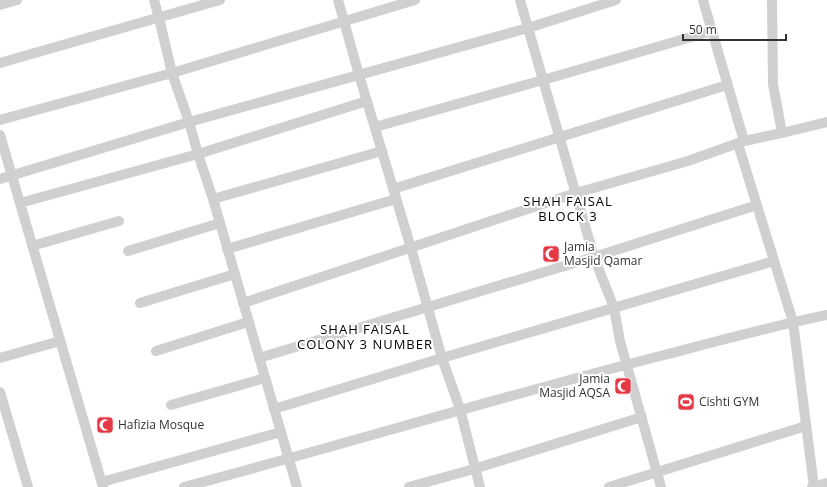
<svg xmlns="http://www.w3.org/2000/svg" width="827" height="487" font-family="'Open Sans',sans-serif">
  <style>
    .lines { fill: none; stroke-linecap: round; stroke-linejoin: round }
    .minor { stroke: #d0d0d0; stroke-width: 10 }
    .labels { text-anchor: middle; stroke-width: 4; stroke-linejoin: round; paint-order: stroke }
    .poi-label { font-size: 12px; fill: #333; stroke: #fff; text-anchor: start }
    .neighbourhood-label { font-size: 13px; letter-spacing: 1px; fill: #000; stroke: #fff }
  </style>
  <rect width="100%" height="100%" fill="#fff"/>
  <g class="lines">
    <g class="minor">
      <polyline points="154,0 159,18 172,73 189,122 198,154 213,199 297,487"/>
      <polyline points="338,0 359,75 411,248 442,358 460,409 480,487"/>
      <polyline points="520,0 594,257 614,308 620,341 661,487"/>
      <polyline points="703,0 744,141"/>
      <polyline points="772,0 773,84 782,133"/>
      <polyline points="0,5 17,0"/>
      <polyline points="0,63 220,0"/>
      <polyline points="0,120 172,73 415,0"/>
      <polyline points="375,127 543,80 712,31"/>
      <polyline points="0,135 103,487"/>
      <polyline points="738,144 793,322 814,487"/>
      <polyline points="0,179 189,122 528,28 616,0"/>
      <polyline points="393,189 727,85"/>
      <polyline points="213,199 382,151"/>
      <polyline points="20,203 198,154 367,101"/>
      <polyline points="32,246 119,221"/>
      <polyline points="227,249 396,199"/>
      <polyline points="128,251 220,223"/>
      <polyline points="140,303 235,274"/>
      <polyline points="243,303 576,193 688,161 744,141 782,133 827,122"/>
      <polyline points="156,351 248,322"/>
      <polyline points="0,358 60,341"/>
      <polyline points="259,358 594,257 757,205"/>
      <polyline points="0,392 28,487"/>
      <polyline points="171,405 265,378"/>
      <polyline points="274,409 442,358 774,261"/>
      <polyline points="102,482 281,432"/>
      <path d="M184,487C346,444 506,395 668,354C721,340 773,326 827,315"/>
      <polyline points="409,487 474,469 642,417"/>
      <polyline points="609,487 806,426"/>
      <polyline points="812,487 827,483"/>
    </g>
  </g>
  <defs>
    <symbol id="mosque-square" viewBox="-11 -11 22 22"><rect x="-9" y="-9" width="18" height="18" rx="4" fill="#e63946" stroke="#fff"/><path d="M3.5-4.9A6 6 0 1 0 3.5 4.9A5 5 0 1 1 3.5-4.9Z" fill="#fff"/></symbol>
    <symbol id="stadium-square" viewBox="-11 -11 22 22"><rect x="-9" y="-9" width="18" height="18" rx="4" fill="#e63946" stroke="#fff"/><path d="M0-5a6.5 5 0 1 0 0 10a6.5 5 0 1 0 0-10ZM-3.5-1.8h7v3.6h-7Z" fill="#fff"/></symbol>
  </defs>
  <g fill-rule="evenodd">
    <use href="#mosque-square" x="541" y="244" width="20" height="20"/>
    <use href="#mosque-square" x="613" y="376" width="20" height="20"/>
    <use href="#stadium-square" x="676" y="392" width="20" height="20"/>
    <use href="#mosque-square" x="95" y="415" width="20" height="20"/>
  </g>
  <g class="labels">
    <g class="poi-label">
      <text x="564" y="251">Jamia<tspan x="564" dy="14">Masjid Qamar</tspan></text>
      <text x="610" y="383" text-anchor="end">Jamia<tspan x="610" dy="14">Masjid AQSA</tspan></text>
      <text x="699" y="406">Cishti GYM</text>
      <text x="118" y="429">Hafizia Mosque</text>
    </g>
    <g class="neighbourhood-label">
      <text x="568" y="206">SHAH FAISAL<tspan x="568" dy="15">BLOCK 3</tspan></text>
      <text x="365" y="334">SHAH FAISAL<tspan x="365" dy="15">COLONY 3 NUMBER</tspan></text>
    </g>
  </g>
  <path d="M683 34v6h103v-6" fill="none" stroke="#333333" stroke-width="2"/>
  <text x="689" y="34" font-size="12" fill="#333333" stroke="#ffffff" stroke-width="3" paint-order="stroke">50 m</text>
</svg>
